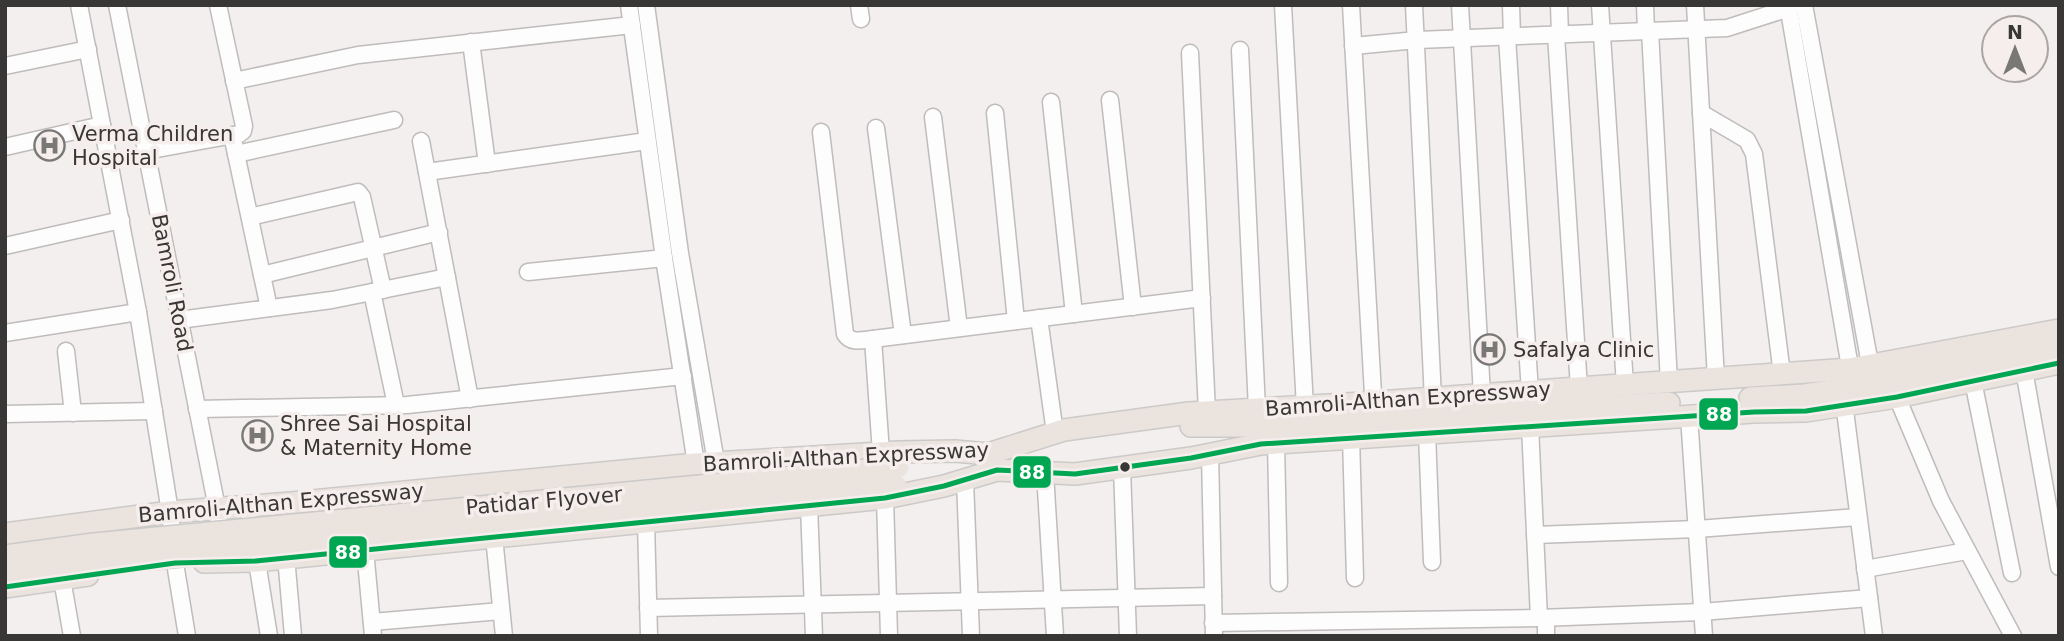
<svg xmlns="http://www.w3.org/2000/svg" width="2064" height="641" font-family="'DejaVu Sans',sans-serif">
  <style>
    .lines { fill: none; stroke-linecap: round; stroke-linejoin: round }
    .minor-casing { stroke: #bfbcbb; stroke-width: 19 }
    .major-casing { stroke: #cccac9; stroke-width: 24 }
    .minor { stroke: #fdfdfd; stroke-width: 16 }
    .major { stroke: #eae3de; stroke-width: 21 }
    .major-bridge-casing { stroke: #cccac9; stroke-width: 24; stroke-linecap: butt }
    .major-bridge { stroke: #eae3de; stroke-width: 21 }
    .bus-1-casing { stroke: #f5eeed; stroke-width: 10 }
    .bus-1 { stroke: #00a651; stroke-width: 5 }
    .bus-dot { fill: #393736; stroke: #f5eeed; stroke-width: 2.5 }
    .labels { text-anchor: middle; stroke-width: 7; stroke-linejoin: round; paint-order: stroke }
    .poi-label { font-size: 21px; fill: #393736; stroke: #f5eeed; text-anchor: start }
    .street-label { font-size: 21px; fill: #393736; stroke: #f5eeed }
    .line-badge { stroke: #f5eeed; stroke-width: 2.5 }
    .badge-label { font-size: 19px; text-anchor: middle; font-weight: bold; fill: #fff }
  </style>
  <rect width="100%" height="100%" fill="#f3efef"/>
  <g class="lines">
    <defs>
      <g id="minor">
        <polyline points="79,5 138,312 170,512 175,563 187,636"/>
        <polyline points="117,5 217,508 221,542"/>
        <polyline points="629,5 664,258 696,464"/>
        <polyline points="646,5 680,253 716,462"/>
        <polyline points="859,5 861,19"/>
        <polyline points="1283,5 1305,407"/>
        <polyline points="1351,5 1374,412"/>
        <polyline points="1414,5 1433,399"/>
        <polyline points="1460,5 1482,395"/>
        <polyline points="1511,5 1512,37"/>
        <polyline points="1559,5 1560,35"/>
        <polyline points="1600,5 1625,385"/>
        <polyline points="1645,5 1646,31"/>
        <polyline points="1695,5 1716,379"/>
        <polyline points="1788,5 1852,379"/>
        <polyline points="1804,5 1872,375"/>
        <polyline points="1650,31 1669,382"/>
        <polyline points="1556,35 1579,388"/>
        <polyline points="1507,37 1530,392"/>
        <polyline points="471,42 487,164"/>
        <polyline points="1353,46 1417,40 1727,28 1789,8"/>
        <polyline points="1240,50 1257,409"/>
        <polyline points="1190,53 1207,412"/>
        <polyline points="5,66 88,49"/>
        <polyline points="234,81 358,55 632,25"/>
        <polyline points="1110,100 1133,307"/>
        <polyline points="1051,102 1074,314"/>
        <polyline points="995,113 1016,321"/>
        <polyline points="1701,113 1747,140 1754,154 1782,374"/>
        <polyline points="933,117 959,328"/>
        <polyline points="876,128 903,335"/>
        <path d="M821,132L845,334C851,344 863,340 873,339L1202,298"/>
        <polyline points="232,135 269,308"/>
        <polyline points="421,141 470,399"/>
        <polyline points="5,147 102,125"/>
        <polyline points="146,151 239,134 243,131 244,126 218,5"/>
        <polyline points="236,154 394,120"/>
        <polyline points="427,172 647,141"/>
        <polyline points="250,217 358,192 362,197 383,290"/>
        <polyline points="5,246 121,220"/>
        <polyline points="528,272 664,258"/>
        <polyline points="262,275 439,232"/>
        <polyline points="372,292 396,405"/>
        <polyline points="1039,318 1055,433"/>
        <polyline points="179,320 332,300 447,277"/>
        <polyline points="5,333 138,312"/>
        <polyline points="873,339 881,453"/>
        <polyline points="66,351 73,413"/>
        <polyline points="2024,370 2059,567"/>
        <polyline points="1973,381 2012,573"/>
        <polyline points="1894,386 1897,397 1941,501 2013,636"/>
        <polyline points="1843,395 1874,636"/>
        <polyline points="197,409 407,405 683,376"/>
        <polyline points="5,414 154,411"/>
        <polyline points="1689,416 1704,636"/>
        <polyline points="1530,426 1539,618"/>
        <polyline points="1427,433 1432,562"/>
        <polyline points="1351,437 1355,578"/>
        <polyline points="1276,443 1279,583"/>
        <polyline points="1210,454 1214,636"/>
        <polyline points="1122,468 1128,636"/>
        <polyline points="1045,473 1055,636"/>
        <polyline points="965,480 971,636"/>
        <polyline points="885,498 889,636"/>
        <polyline points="291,503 286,557 293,636"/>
        <polyline points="248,506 269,636"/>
        <polyline points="809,506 814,636"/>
        <polyline points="646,522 649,636"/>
        <polyline points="1535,535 1697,529 1858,517"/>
        <polyline points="494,537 504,636"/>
        <polyline points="365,550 373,636"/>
        <polyline points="1865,569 1967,551"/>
        <polyline points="62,579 72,636"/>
        <polyline points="648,608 1213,596"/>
        <polyline points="1546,618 1546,636"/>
        <polyline points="372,622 501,611"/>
        <polyline points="1213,623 1539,618 1702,612 1869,598"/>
      </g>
      <g id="major">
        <polyline points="1750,398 1804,395 1875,385 2059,346"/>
        <polyline points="1191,426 1260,426 1669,403"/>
        <polyline points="5,534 170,512 291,503 696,464 897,452 955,451 988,454 1064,430 1189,413 1363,403 1850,369 2059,330"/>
        <polyline points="204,562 256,561 885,498 944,486 997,470 1075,474 1191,458 1261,444 1754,412 1806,411 1897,397 2059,363"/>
        <polyline points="5,587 88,575"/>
      </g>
    </defs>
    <use href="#minor" class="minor-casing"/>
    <use href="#major" class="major-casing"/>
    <use href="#minor" class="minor"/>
    <use href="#major" class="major"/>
    <defs>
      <g id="major-bridge">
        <polyline points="5,556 94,544 898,467"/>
        <polyline points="5,574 377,536 896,486"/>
      </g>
    </defs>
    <use href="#major-bridge" class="major-bridge-casing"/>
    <use href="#major-bridge" class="major-bridge"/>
    <defs>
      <polyline id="bus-1" points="5,587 175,563 256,561 885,498 944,486 997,470 1075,474 1191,458 1261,444 1754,412 1806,411 1897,397 2059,363"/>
    </defs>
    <use href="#bus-1" class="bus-1-casing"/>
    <use href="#bus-1" class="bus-1"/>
  </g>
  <defs>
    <symbol id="hospital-ring" viewBox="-11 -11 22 22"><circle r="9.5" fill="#f5eeed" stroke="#7a7777" stroke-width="1.5"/><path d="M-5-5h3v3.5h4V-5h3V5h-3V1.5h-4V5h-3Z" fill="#7a7777"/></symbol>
  </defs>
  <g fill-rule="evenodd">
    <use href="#hospital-ring" x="32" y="128" width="35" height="35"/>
    <use href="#hospital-ring" x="1472" y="332" width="35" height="35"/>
    <use href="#hospital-ring" x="240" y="418" width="35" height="35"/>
  </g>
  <circle class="bus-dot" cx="1125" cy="467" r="6"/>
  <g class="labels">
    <g class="poi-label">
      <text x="72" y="141">Verma Children<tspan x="72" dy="24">Hospital</tspan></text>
      <text x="1513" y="357">Safalya Clinic</text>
      <text x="280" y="431">Shree Sai Hospital<tspan x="280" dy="24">&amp; Maternity Home</tspan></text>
    </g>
    <g class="street-label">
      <text transform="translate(172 283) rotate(79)" y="7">Bamroli Road</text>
      <text transform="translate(1408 399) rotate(-4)" y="7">Bamroli-Althan Expressway</text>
      <text transform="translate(846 457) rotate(-3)" y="7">Bamroli-Althan Expressway</text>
      <text transform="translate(544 501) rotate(-5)" y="7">Patidar Flyover</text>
      <text transform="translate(281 503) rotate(-5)" y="7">Bamroli-Althan Expressway</text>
    </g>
  </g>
  <g class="line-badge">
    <rect x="1698" y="397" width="41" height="34" rx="7" fill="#00a651"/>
    <rect x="1012" y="455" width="40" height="34" rx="7" fill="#00a651"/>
    <rect x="328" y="535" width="40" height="34" rx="7" fill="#00a651"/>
  </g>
  <g class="badge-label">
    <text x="1719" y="421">88</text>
    <text x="1032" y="479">88</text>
    <text x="348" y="559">88</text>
  </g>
  <rect width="2064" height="641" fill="none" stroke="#393736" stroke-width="14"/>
  <g transform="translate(2015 49)"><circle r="33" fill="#f5eeed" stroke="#aaa5a4" stroke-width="2"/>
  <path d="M0-5L12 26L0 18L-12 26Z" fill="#7a7777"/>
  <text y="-10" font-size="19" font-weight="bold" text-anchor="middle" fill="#393736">N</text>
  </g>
</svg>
